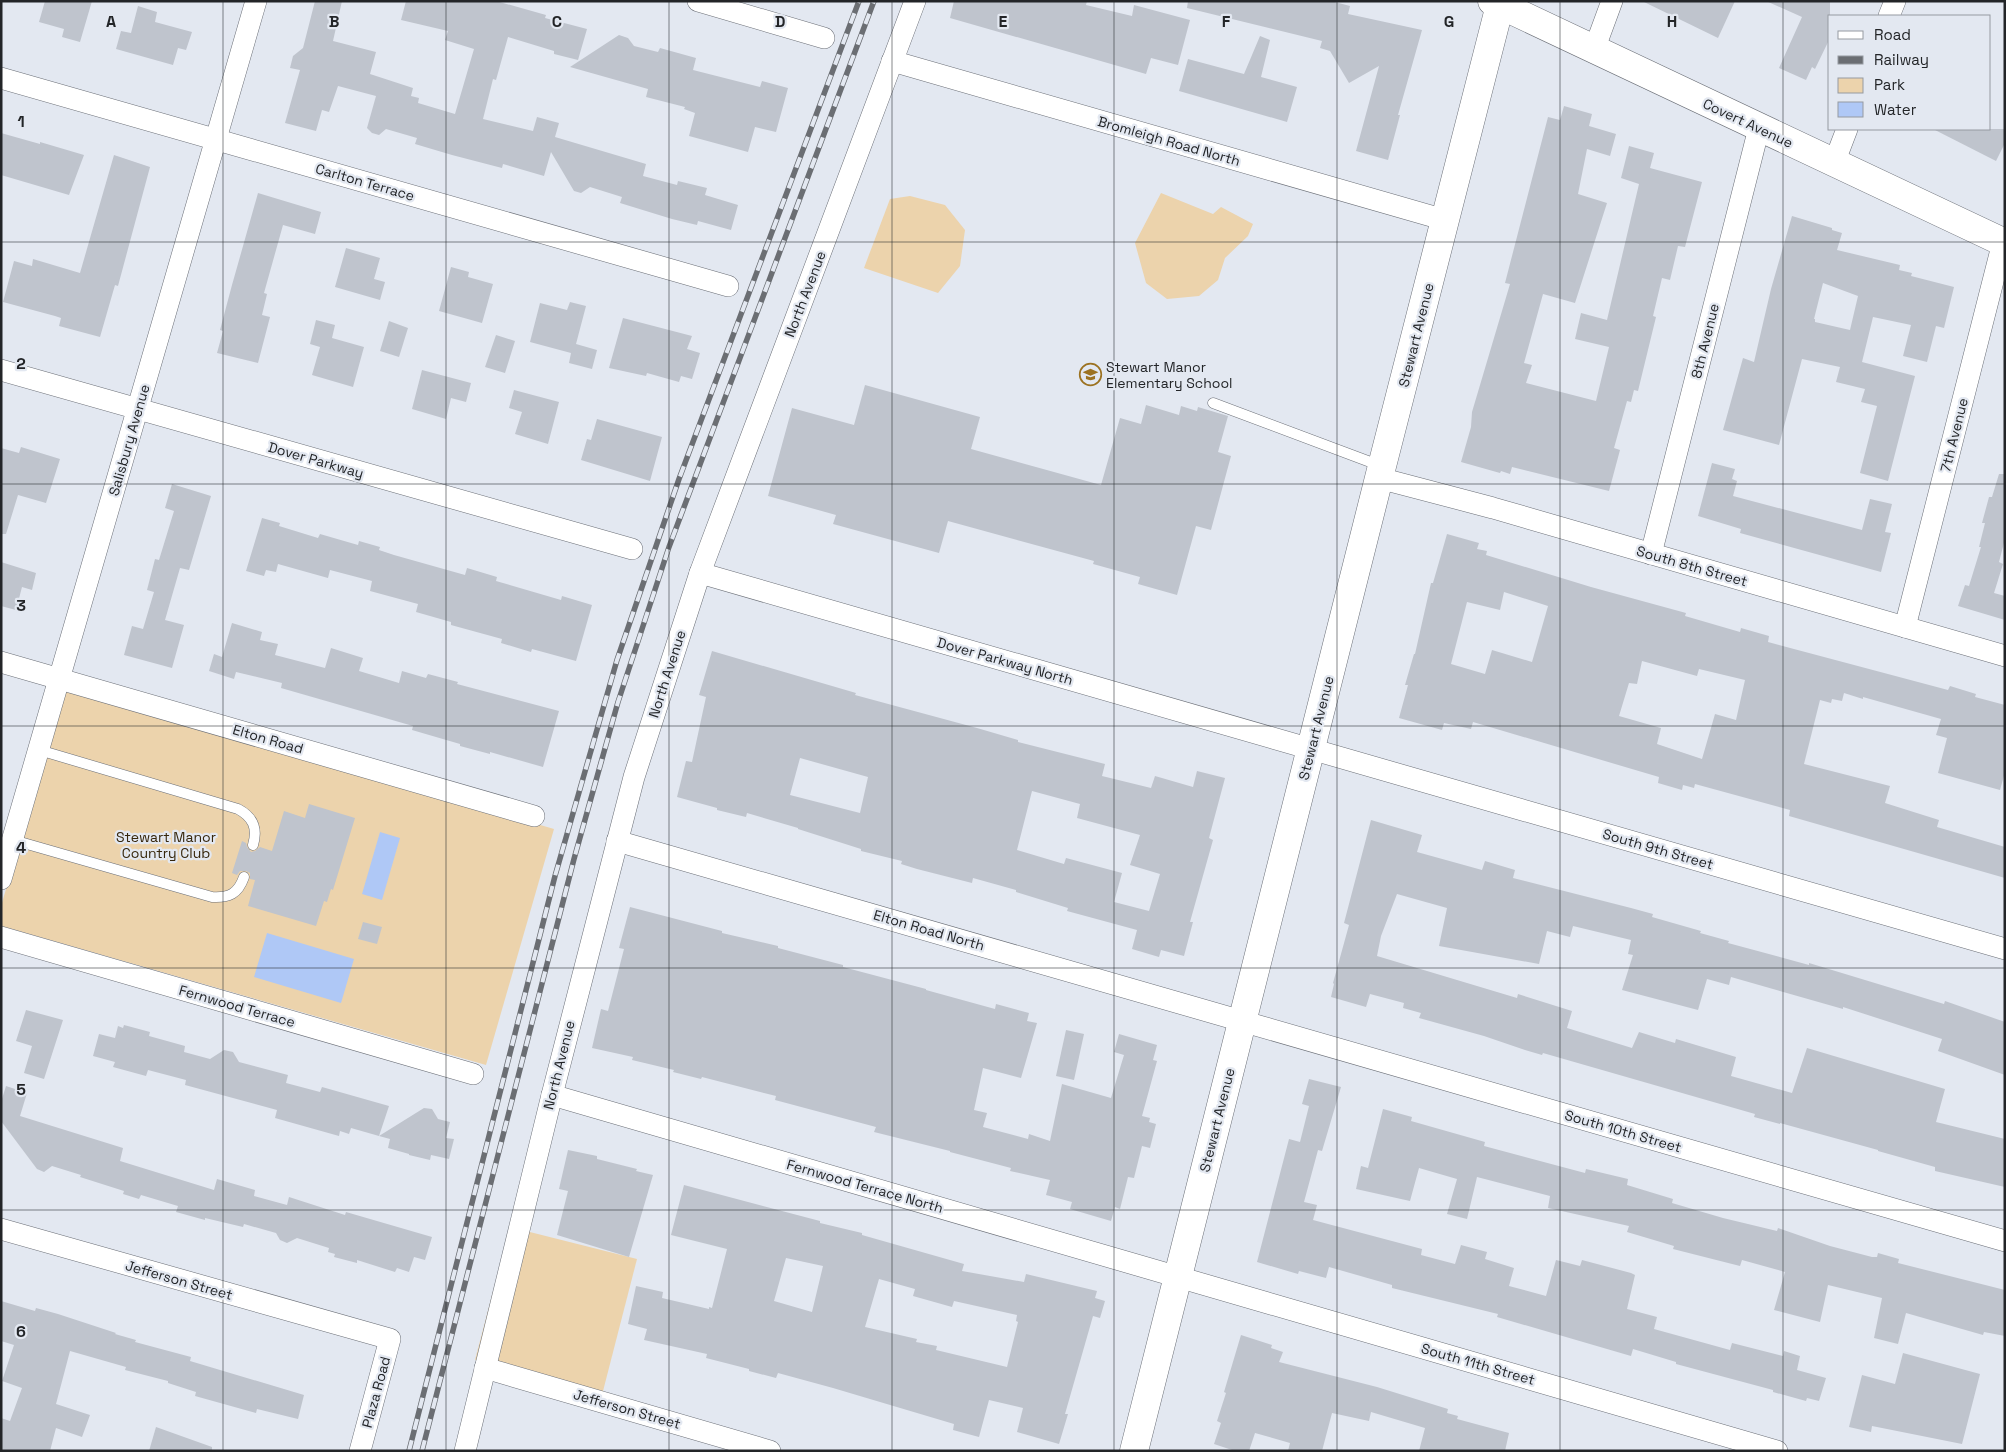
<svg xmlns="http://www.w3.org/2000/svg" width="2006" height="1452" font-family="'Space Grotesk',sans-serif">
  <style>
    .green { fill: #ecd3ac }
    .water { fill: #afc8f6 }
    .building { fill: #bfc4cd; fill-rule: evenodd }
    .lines { fill: none; stroke-linecap: round; stroke-linejoin: round }
    .lane-casing { stroke: #6b6f77; stroke-width: 11 }
    .street-casing { stroke: #6b6f77; stroke-width: 22 }
    .secondary-casing { stroke: #6b6f77; stroke-width: 29 }
    .lane { stroke: #fff; stroke-width: 10 }
    .street { stroke: #fff; stroke-width: 21 }
    .secondary { stroke: #fff; stroke-width: 28 }
    .rail-casing { stroke: #6b6e73; stroke-width: 5.5 }
    .rail { stroke: #e3e8f1; stroke-width: 4; stroke-dasharray: 11; stroke-linecap: butt }
    .grid { fill: none; stroke: #232528; stroke-width: 1; stroke-opacity: 0.55 }
    .labels { text-anchor: middle; stroke-width: 4.5; stroke-linejoin: round; paint-order: stroke }
    .street-label { font-size: 14px; fill: #232528; stroke: #e3e8f1 }
    .poi-label { font-size: 14px; fill: #232528; stroke: #e3e8f1; text-anchor: start }
    .park-label { font-size: 14px; fill: #36260b; stroke: #e3e8f1 }
    .grid-label { font-size: 16px; text-anchor: middle; font-weight: bold; fill: #232528; stroke: #e3e8f1; stroke-width: 4.5; stroke-linejoin: round; paint-order: stroke }
  </style>
  <rect width="100%" height="100%" fill="#e3e8f1"/>
  <g class="green">
    <polygon points="1161,193 1213,214 1221,207 1253,224 1248,236 1225,258 1218,280 1199,296 1167,299 1146,283 1135,243"/>
    <polygon points="910,196 945,205 965,230 960,266 938,293 864,268 890,199"/>
    <polygon points="66,687 554,829 486,1065 1,926 1,906"/>
    <polygon points="510,1227 637,1259 602,1395 475,1360"/>
  </g>
  <g class="water">
    <polygon points="380,832 400,838 382,900 362,894"/>
    <polygon points="267,933 354,959 341,1003 254,977"/>
  </g>
  <g class="building">
    <polygon points="45,1 92,1 80,42 62,37 64,29 39,22"/>
    <polygon points="315,1 342,1 333,41 376,52 370,74 413,88 411,96 419,98 418,103 455,114 474,49 445,40 448,31 401,20 406,1 496,1 546,15 545,18 587,29 578,60 554,54 554,51 508,37 496,80 493,79 483,119 533,131 537,117 559,123 555,137 646,164 643,176 677,185 678,181 707,188 705,195 738,205 731,230 698,221 697,225 672,219 620,203 622,197 590,187 581,193 574,191 551,152 544,176 503,164 502,168 452,155 415,144 417,138 386,129 379,135 372,133 367,128 376,96 338,86 329,112 322,110 316,131 285,123 300,70 290,68 293,56 303,48"/>
    <polygon points="954,1 1087,1 1086,5 1132,16 1134,5 1190,20 1178,65 1151,58 1146,74 950,18"/>
    <polygon points="1188,1 1331,1 1350,6 1348,14 1422,30 1398,115 1400,115 1388,160 1356,151 1379,66 1349,83 1330,51 1320,48 1322,41 1187,8"/>
    <polygon points="1642,1 1735,1 1718,38"/>
    <polygon points="1766,1 1830,1 1830,38 1815,69 1812,67 1806,80 1779,68 1802,17"/>
    <polygon points="138,6 157,12 155,22 192,32 186,50 178,48 173,65 116,49 121,31 131,33"/>
    <polygon points="619,35 628,38 634,46 658,52 660,48 696,58 693,70 760,87 762,81 788,88 776,132 755,127 748,152 689,136 695,113 684,109 685,107 646,97 648,89 570,67"/>
    <polygon points="1260,36 1270,40 1261,77 1297,87 1287,122 1179,91 1188,59 1244,74"/>
    <polygon points="1564,106 1592,114 1589,126 1616,134 1610,156 1587,149 1578,194 1607,203 1575,303 1543,294 1524,363 1532,365 1526,383 1596,401 1609,347 1575,339 1581,313 1607,320 1639,184 1621,178 1629,146 1654,153 1650,168 1702,182 1685,247 1678,246 1670,280 1662,278 1653,316 1656,317 1638,391 1634,390 1631,402 1627,401 1614,448 1620,450 1609,491 1512,467 1510,474 1501,471 1500,473 1461,462 1471,427 1472,412 1510,284 1505,283 1548,117 1560,120"/>
    <polygon points="1933,129 2005,129 2005,143 1996,161"/>
    <polygon points="1,133 40,144 40,142 84,155 69,195 1,175"/>
    <polygon points="114,155 150,167 118,286 115,285 100,337 59,326 61,318 55,316 3,302 14,261 32,266 33,259 80,273"/>
    <polygon points="258,193 321,212 315,234 283,225 264,293 267,294 262,315 270,317 258,363 217,353 223,331 220,330 232,285"/>
    <path d="M1792,216L1832,228V230L1842,233L1837,250L1900,265L1899,270L1912,273L1911,276L1954,287L1944,328L1936,326L1927,362L1903,356L1911,325L1873,317L1862,362L1915,376L1888,481L1860,473L1877,406L1861,402L1865,389L1836,382L1840,367L1802,359L1779,445L1723,430L1743,358L1754,362L1771,289ZM1823,283L1858,296L1850,330L1815,322V319H1814Z"/>
    <polygon points="346,248 380,258 374,279 385,282 380,300 335,287"/>
    <polygon points="451,267 469,272 468,277 493,284 482,323 439,311"/>
    <polygon points="570,302 586,306 576,344 597,350 592,369 569,363 571,353 530,342 540,303 567,310"/>
    <polygon points="623,318 692,336 687,349 700,353 692,379 681,376 679,382 647,373 646,376 609,368"/>
    <polygon points="316,320 335,325 332,338 364,347 353,387 312,375 320,347 310,344"/>
    <polygon points="389,321 408,328 399,357 380,351"/>
    <polygon points="496,335 515,341 505,373 485,367"/>
    <polygon points="422,370 471,383 466,402 451,398 446,419 412,409"/>
    <polygon points="865,385 980,417 971,449 1101,485 1120,418 1141,424 1146,405 1179,415 1181,406 1197,411 1198,407 1228,416 1218,452 1231,456 1211,530 1196,526 1177,595 1138,584 1140,577 1093,564 1094,561 948,521 939,553 833,524 836,515 768,496 792,408 854,425"/>
    <polygon points="514,390 559,402 548,444 515,434 522,412 509,408"/>
    <polygon points="597,419 662,437 650,481 581,460 587,439 591,440"/>
    <polygon points="21,447 60,459 46,503 18,495 6,534 1,534 1,448 19,453"/>
    <polygon points="1712,463 1735,469 1732,479 1737,481 1733,496 1862,530 1870,499 1892,504 1885,532 1891,533 1881,572 1740,533 1741,529 1698,516"/>
    <polygon points="1999,474 2005,474 2005,539 1999,562 2003,564 1994,593 2005,596 2005,620 1958,606 1965,585 1969,586 1981,547 1979,547 1985,523 1982,523 1989,497 1992,497"/>
    <polygon points="172,484 211,496 189,570 180,568 165,620 184,625 172,668 124,655 132,626 143,629 154,592 147,590 155,559 159,560 174,511 165,508"/>
    <polygon points="262,518 280,523 279,526 318,538 320,534 358,545 359,541 380,547 379,550 394,555 465,575 467,568 497,577 496,581 561,600 562,596 592,605 576,661 532,649 531,652 501,643 502,639 451,625 451,622 416,612 418,604 370,591 372,581 330,570 328,578 278,564 276,572 266,570 264,576 246,571"/>
    <path d="M1447,534L1479,543L1477,549L1487,551L1486,555L1591,587L1686,613L1685,616L1740,632L1741,628L1769,636L1768,642L1948,690L1950,686L1976,694L1975,697L2005,705V772L2000,790L1938,773L1947,738L1936,735L1941,719L1863,697V699L1844,693L1842,701L1832,699L1831,703L1820,700L1804,764L1890,786L1885,803L1939,820L1937,827L2005,847V878L1789,816L1790,810L1695,784L1694,788L1683,785L1682,790L1658,783L1659,777L1473,722L1471,729L1444,723L1442,730L1399,718L1408,685H1405L1414,654H1415L1431,583H1433ZM1504,592L1548,606L1532,662L1492,650L1485,674L1451,664L1467,602L1500,610ZM1642,661L1697,676L1699,669L1745,680L1736,720L1715,714L1702,759L1657,744L1661,728L1619,716L1629,683L1637,684Z"/>
    <polygon points="1,562 36,573 32,590 22,587 16,610 1,606"/>
    <polygon points="232,623 262,632 260,640 278,644 275,655 325,668 331,648 363,658 359,671 399,683 402,671 426,678 428,674 458,682 457,684 559,711 543,767 490,752 490,754 460,746 460,744 412,730 413,726 281,688 282,683 236,672 234,679 209,671 214,654 222,657"/>
    <path d="M712,651L856,693L855,695L977,728L1018,740V742L1105,764L1102,776L1151,788L1155,776L1193,787L1197,771L1225,778L1209,838L1213,840L1190,922H1193L1184,956L1161,950L1159,957L1132,949L1137,930L1067,911L1068,908L1016,892V890L973,878L972,883L917,869L901,864L902,861L861,851V849L798,829V828L747,813L746,817L717,810V808L677,797L686,761L692,762L706,697L699,695ZM800,758L868,777L860,813L790,795ZM1032,791L1080,804L1077,818L1140,835L1130,865L1160,874L1149,911L1114,902L1122,873L1066,858L1064,864L1017,850Z"/>
    <polygon points="309,804 355,818 333,890 331,889 327,902 324,901 316,926 248,906 255,880 250,879 250,873 246,871 240,871 237,875 232,873 242,841 246,843 247,847 251,852 255,851 260,847 272,851 284,811 305,818"/>
    <polygon points="1371,820 1422,835 1417,852 1482,870 1485,861 1515,870 1513,878 1631,908 1653,914 1652,917 1701,931 1700,933 1729,941 1728,943 1809,965 1809,963 1944,1004 1945,1001 2005,1022 2005,1075 1938,1051 1942,1039 1843,1007 1843,1009 1731,977 1729,985 1707,979 1698,1010 1622,990 1633,955 1628,954 1631,940 1573,926 1570,937 1547,931 1539,964 1439,946 1447,908 1397,894 1381,936 1377,956 1517,998 1518,994 1572,1011 1567,1028 1632,1048 1639,1032 1675,1043 1676,1039 1736,1057 1731,1076 1792,1093 1807,1048 1945,1089 1936,1122 2005,1139 2005,1187 1935,1171 1935,1167 1878,1151 1878,1150 1780,1123 1780,1124 1754,1117 1755,1114 1543,1053 1542,1055 1525,1050 1484,1036 1419,1018 1421,1013 1403,1008 1404,1003 1370,994 1366,1007 1331,997 1334,984 1333,983 1349,925 1344,923"/>
    <polygon points="630,907 722,931 722,933 778,946 778,948 843,965 843,967 926,989 926,990 995,1009 996,1004 1029,1013 1027,1021 1037,1023 1021,1078 983,1068 974,1110 987,1113 983,1127 1028,1139 1029,1134 1050,1141 1062,1084 1111,1098 1124,1055 1114,1052 1119,1034 1157,1045 1153,1060 1157,1061 1142,1116 1150,1118 1149,1122 1156,1124 1150,1148 1142,1146 1134,1178 1128,1177 1120,1209 1115,1207 1111,1221 1070,1209 1072,1202 1046,1195 1050,1180 1010,1171 1011,1168 950,1152 950,1151 874,1132 876,1127 775,1100 776,1096 702,1077 701,1079 673,1072 674,1070 632,1060 633,1057 592,1048 601,1009 608,1011 624,949 619,948"/>
    <polygon points="363,922 382,927 377,944 358,939"/>
    <polygon points="26,1010 63,1020 44,1079 24,1073 32,1046 16,1041"/>
    <polygon points="124,1025 150,1032 149,1036 185,1046 184,1052 210,1059 224,1050 233,1052 239,1062 288,1075 286,1083 320,1092 322,1087 389,1106 379,1136 351,1128 349,1134 340,1131 339,1136 275,1118 277,1110 185,1085 186,1080 148,1070 146,1076 113,1067 115,1062 93,1056 99,1034 115,1038 118,1026 123,1028"/>
    <polygon points="1066,1030 1084,1034 1074,1080 1056,1076"/>
    <polygon points="1309,1079 1341,1087 1322,1151 1318,1150 1304,1202 1317,1205 1313,1220 1422,1249 1421,1255 1455,1264 1461,1245 1487,1252 1485,1259 1514,1268 1509,1286 1546,1296 1556,1260 1580,1266 1582,1260 1631,1273 1635,1275 1627,1309 1657,1317 1654,1329 1730,1350 1732,1343 1783,1356 1784,1351 1800,1356 1797,1370 1826,1378 1819,1401 1807,1398 1806,1401 1773,1392 1773,1390 1676,1364 1676,1362 1633,1349 1631,1356 1497,1317 1498,1314 1392,1288 1392,1285 1329,1267 1326,1278 1299,1271 1298,1274 1257,1262 1289,1139 1300,1142 1309,1106 1302,1104"/>
    <polygon points="6,1086 27,1093 20,1116 123,1148 120,1161 214,1190 217,1179 255,1190 254,1196 287,1205 289,1197 345,1215 346,1212 432,1237 425,1260 414,1257 409,1272 397,1268 395,1272 357,1260 357,1263 334,1257 335,1254 328,1252 329,1248 297,1238 287,1243 280,1240 276,1233 244,1224 243,1227 205,1218 205,1220 176,1212 178,1206 141,1195 139,1199 123,1194 124,1191 80,1177 81,1175 52,1166 44,1172 37,1169 1,1121 1,1102"/>
    <polygon points="424,1108 432,1109 438,1119 450,1122 446,1138 454,1139 449,1159 431,1155 430,1160 409,1155 409,1154 388,1148 390,1139 379,1136"/>
    <polygon points="1383,1109 1412,1117 1411,1121 1485,1142 1484,1146 1585,1173 1586,1169 1628,1179 1627,1185 1673,1199 1672,1203 1723,1218 1777,1231 1778,1228 1830,1246 1872,1257 1877,1257 1878,1253 1899,1259 1898,1263 2005,1290 2005,1336 1984,1332 1983,1335 1906,1313 1898,1344 1874,1338 1882,1298 1828,1285 1820,1322 1774,1310 1785,1272 1742,1260 1740,1266 1673,1249 1674,1246 1627,1232 1629,1226 1548,1208 1550,1196 1477,1177 1467,1219 1447,1214 1457,1179 1419,1168 1410,1201 1356,1189 1361,1166 1368,1168"/>
    <polygon points="568,1150 597,1156 597,1159 637,1169 636,1171 653,1175 629,1257 557,1235 568,1191 559,1189"/>
    <path d="M684,1185L820,1221V1223L862,1233V1235L964,1264L962,1271L1024,1282L1026,1274L1097,1291L1095,1298L1105,1301L1100,1318L1093,1316L1065,1414H1068L1059,1444L1017,1432L1023,1408L989,1400L979,1437L953,1430L954,1424L833,1388L778,1373L776,1378L749,1371V1369L706,1358L707,1354L644,1340L647,1329L628,1324L636,1286L663,1292L662,1298L709,1309V1307L712,1308L727,1249L671,1235ZM786,1258L823,1266L812,1312L774,1301ZM879,1279L915,1289L913,1296L952,1307L954,1301L1017,1315L1016,1321L1018,1322L1007,1367L936,1350L937,1346L916,1342L917,1339L865,1327Z"/>
    <polygon points="1,1301 35,1311 36,1308 58,1314 116,1333 115,1334 136,1340 135,1342 191,1357 190,1361 304,1395 298,1419 257,1409 256,1413 195,1396 196,1392 168,1383 168,1381 125,1370 126,1367 70,1351 56,1404 90,1415 82,1437 56,1428 50,1451 1,1451 1,1418 10,1421 22,1388 2,1381 14,1345 1,1341"/>
    <polygon points="1241,1335 1272,1345 1271,1348 1283,1352 1279,1362 1377,1387 1448,1409 1447,1413 1458,1416 1457,1419 1509,1433 1505,1451 1419,1451 1425,1428 1371,1412 1369,1421 1332,1413 1322,1451 1288,1451 1290,1443 1255,1433 1249,1451 1235,1451 1214,1444 1221,1423 1217,1421 1226,1393 1224,1392"/>
    <polygon points="1903,1353 1980,1374 1962,1444 1872,1426 1871,1432 1849,1427 1862,1375 1895,1384"/>
    <polygon points="156,1427 212,1447 212,1451 149,1451"/>
  </g>
  <g class="lines">
    <defs>
      <g id="lane">
        <polyline points="1213,403 1381,466"/>
        <path d="M39,750L238,809C253,817 258,828 253,845"/>
        <path d="M13,840L212,897C229,898 238,894 244,877"/>
      </g>
      <g id="street">
        <polyline points="698,1 824,38"/>
        <polyline points="1889,16 1895,1"/>
        <polyline points="1594,50 1612,1"/>
        <polyline points="892,61 1445,220"/>
        <polyline points="1,78 728,286"/>
        <polyline points="1834,163 1847,129"/>
        <polyline points="1,370 632,549"/>
        <polyline points="1379,478 1493,508 2005,656"/>
        <polyline points="1651,554 1759,128"/>
        <polyline points="700,573 2005,949"/>
        <polyline points="1905,627 2003,242"/>
        <polyline points="1,662 534,816"/>
        <polyline points="617,841 2005,1241"/>
        <polyline points="1,879 256,1"/>
        <polyline points="1,937 473,1074"/>
        <polyline points="552,1095 1777,1451"/>
        <polyline points="1,1229 390,1339 360,1451"/>
        <polyline points="485,1368 770,1451"/>
        <polyline points="465,1451 552,1095 634,777 700,573 915,1"/>
      </g>
      <g id="secondary">
        <polyline points="1492,1 2005,243"/>
        <polyline points="1134,1451 1382,466 1500,5"/>
      </g>
    </defs>
    <use href="#lane" class="lane-casing"/>
    <use href="#street" class="street-casing"/>
    <use href="#secondary" class="secondary-casing"/>
    <use href="#lane" class="lane"/>
    <use href="#street" class="street"/>
    <use href="#secondary" class="secondary"/>
    <defs>
      <g id="rail">
        <polyline points="409,1451 555,876 617,660 679,479 859,1"/>
        <polyline points="422,1451 574,859 618,702 669,547 874,1"/>
      </g>
    </defs>
    <use href="#rail" class="rail-casing"/>
    <use href="#rail" class="rail"/>
  </g>
  <path class="grid" d="M223,1V1451M446,1V1451M669,1V1451M892,1V1451M1114,1V1451M1337,1V1451M1560,1V1451M1783,1V1451M1,242H2005M1,484H2005M1,726H2005M1,968H2005M1,1210H2005"/>
  <defs>
    <symbol id="school-ring" viewBox="-11 -11 22 22"><circle r="9.5" fill="#e3e8f1" stroke="#9c7221" stroke-width="1.5"/><path d="M0-5L7-2L0 1L-7-2ZM-4 1L0 2.5L4 1V4Q0 6-4 4Z" fill="#9c7221"/></symbol>
  </defs>
  <g fill-rule="evenodd">
    <use href="#school-ring" x="1078" y="362" width="25" height="25"/>
  </g>
  <g class="labels">
    <g class="street-label">
      <text transform="translate(1748 123) rotate(25)" y="5">Covert Avenue</text>
      <text transform="translate(1169 141) rotate(16)" y="5">Bromleigh Road North</text>
      <text transform="translate(365 182) rotate(16)" y="5">Carlton Terrace</text>
      <text transform="translate(805 294) rotate(-69)" y="5">North Avenue</text>
      <text transform="translate(1416 335) rotate(-76)" y="5">Stewart Avenue</text>
      <text transform="translate(1705 341) rotate(-76)" y="5">8th Avenue</text>
      <text transform="translate(1954 435) rotate(-76)" y="5">7th Avenue</text>
      <text transform="translate(129 440) rotate(-74)" y="5">Salisbury Avenue</text>
      <text transform="translate(316 460) rotate(16)" y="5">Dover Parkway</text>
      <text transform="translate(1692 566) rotate(16)" y="5">South 8th Street</text>
      <text transform="translate(1005 661) rotate(16)" y="5">Dover Parkway North</text>
      <text transform="translate(667 674) rotate(-72)" y="5">North Avenue</text>
      <text transform="translate(1316 728) rotate(-76)" y="5">Stewart Avenue</text>
      <text transform="translate(268 739) rotate(16)" y="5">Elton Road</text>
      <text transform="translate(1658 849) rotate(16)" y="5">South 9th Street</text>
      <text transform="translate(929 930) rotate(16)" y="5">Elton Road North</text>
      <text transform="translate(237 1006) rotate(16)" y="5">Fernwood Terrace</text>
      <text transform="translate(559 1065) rotate(-76)" y="5">North Avenue</text>
      <text transform="translate(1217 1120) rotate(-76)" y="5">Stewart Avenue</text>
      <text transform="translate(1623 1131) rotate(16)" y="5">South 10th Street</text>
      <text transform="translate(865 1186) rotate(16)" y="5">Fernwood Terrace North</text>
      <text transform="translate(179 1280) rotate(16)" y="5">Jefferson Street</text>
      <text transform="translate(1478 1364) rotate(16)" y="5">South 11th Street</text>
      <text transform="translate(376 1392) rotate(-75)" y="5">Plaza Road</text>
      <text transform="translate(627 1409) rotate(16)" y="5">Jefferson Street</text>
    </g>
    <g class="poi-label">
      <text x="1106" y="372">Stewart Manor<tspan x="1106" dy="16">Elementary School</tspan></text>
    </g>
    <g class="park-label">
      <text x="166" y="842">Stewart Manor<tspan x="166" dy="16">Country Club</tspan></text>
    </g>
  </g>
  <g class="grid-label">
    <text x="111" y="27">A</text>
    <text x="334" y="27">B</text>
    <text x="557" y="27">C</text>
    <text x="780" y="27">D</text>
    <text x="1003" y="27">E</text>
    <text x="1226" y="27">F</text>
    <text x="1449" y="27">G</text>
    <text x="1672" y="27">H</text>
    <text x="21" y="127">1</text>
    <text x="21" y="369">2</text>
    <text x="21" y="611">3</text>
    <text x="21" y="853">4</text>
    <text x="21" y="1095">5</text>
    <text x="21" y="1337">6</text>
  </g>
  <rect width="2006" height="1452" fill="none" stroke="#232528" stroke-width="5"/>
  <rect x="1828" y="15" width="162" height="115" fill="#e3e8f1" stroke="#969aa1"/>
  <rect x="1838" y="31" width="25" height="8" fill="#ffffff" stroke="#969aa1"/>
  <text x="1874" y="40" font-size="15" fill="#232528">Road</text>
  <rect x="1838" y="56" width="25" height="8" fill="#6b6e73" stroke="#969aa1"/>
  <text x="1874" y="65" font-size="15" fill="#232528">Railway</text>
  <rect x="1838" y="78" width="25" height="15" fill="#ecd3ac" stroke="#969aa1"/>
  <text x="1874" y="90" font-size="15" fill="#232528">Park</text>
  <rect x="1838" y="102" width="25" height="15" fill="#afc8f6" stroke="#969aa1"/>
  <text x="1874" y="115" font-size="15" fill="#232528">Water</text>
</svg>
